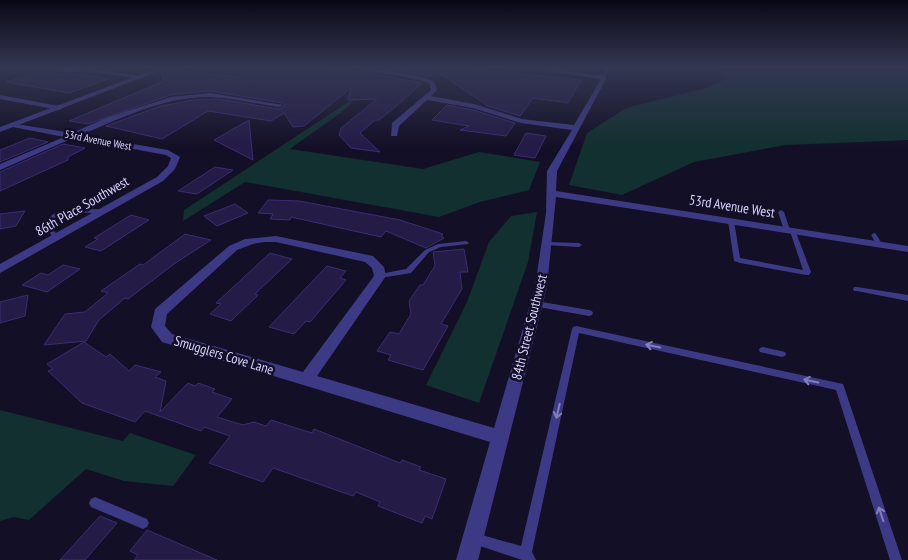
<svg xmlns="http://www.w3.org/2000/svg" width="908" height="560" font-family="'PT Sans Narrow',sans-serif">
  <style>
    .green { fill: #12302f }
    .building { fill: #241b47; stroke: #3b2d73 }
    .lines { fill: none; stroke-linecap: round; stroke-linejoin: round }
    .service { fill: #3d3a85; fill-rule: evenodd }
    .minor { fill: #3d3a85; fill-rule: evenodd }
    .tertiary { fill: #3d3a85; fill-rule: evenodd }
    .oneway { stroke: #837fbc }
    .labels { text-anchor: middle; stroke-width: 5; stroke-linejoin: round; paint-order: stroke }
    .far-street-label { font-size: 11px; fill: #d9d4ff; stroke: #130f26 }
    .street-label { font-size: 14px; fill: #d9d4ff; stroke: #130f26 }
  </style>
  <rect width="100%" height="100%" fill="#130f26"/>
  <g class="green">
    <polygon points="713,68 908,68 908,140 785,145 694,162 622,195 569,185 587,133 626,108 706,88 728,78"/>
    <polygon points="356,97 347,108 290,149 423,169 479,152 540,162 529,190 480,202 439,217 245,182 183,221 184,210"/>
    <polygon points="537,212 528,262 479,403 426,385 467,302 489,242 511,216"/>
    <polygon points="0,410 123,441 130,433 196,455 173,486 124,481 86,469 29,520 14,517 0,521"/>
  </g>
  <g class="building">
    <polygon points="257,68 317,68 364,72 422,83 394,108 379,120 375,120 360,133 380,152 351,148 339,135 341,128 377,99 348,100 351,88 304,126 293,127 284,113 271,121 208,111 162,139 106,126 161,106 194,100 218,99 279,109 285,106 283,103 210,91 170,95 88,124 69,121 164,81 161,72 169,69 237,77"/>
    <polygon points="386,68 461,68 581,80 568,103 533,98 520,116 485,105 488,106 436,71 429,77"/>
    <polygon points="42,72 68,75 78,74 109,79 69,93 6,82"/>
    <polygon points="447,105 473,110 515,123 506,136 460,130 469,126 432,120"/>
    <polygon points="249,120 253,160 214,140"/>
    <polygon points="526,133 546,136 535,158 514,155"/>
    <polygon points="30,138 48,142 0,162 0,150"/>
    <polygon points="63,144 85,148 68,157 68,160 0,191 0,172"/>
    <polygon points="215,167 233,170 197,194 178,191"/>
    <polygon points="268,200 299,201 400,220 443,234 441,236 444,238 426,248 386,231 381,237 291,217 290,220 270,219 273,214 258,213"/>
    <polygon points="235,204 248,213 217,226 204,216"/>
    <polygon points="25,211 16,226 0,229 0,214"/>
    <polygon points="131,215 149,220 101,251 85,247 98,239 94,238"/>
    <polygon points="185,234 211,240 174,264 128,299 125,298 99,320 86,341 44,345 65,314 85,312 108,293 101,291 140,264 143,265"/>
    <polygon points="464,249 468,272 460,272 462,289 441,324 448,326 423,370 388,360 391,355 377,351 390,332 399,334 411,314 409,301 420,285 423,285 435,266 433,252"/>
    <polygon points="270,253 292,259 255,294 258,295 231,321 210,314 221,304 216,303"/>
    <polygon points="63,265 80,269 47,292 22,285 41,273 48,275"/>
    <polygon points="327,266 346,271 340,278 346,280 310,322 306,321 294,334 269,327"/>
    <polygon points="28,295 25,316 0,323 0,302"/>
    <polygon points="84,342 106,357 110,354 129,371 135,365 161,372 155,377 166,381 160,412 188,383 195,386 198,383 215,389 212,392 232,399 217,417 243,425 254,422 266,426 271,420 312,433 314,429 400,463 402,460 421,467 419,470 446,479 432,519 425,516 422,523 378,506 380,502 356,492 353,496 273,468 263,482 209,463 230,436 204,427 201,431 145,411 135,422 82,403 48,371 53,369 47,364"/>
    <polygon points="100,516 117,523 85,560 60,560"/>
    <polygon points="147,530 217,560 134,560 138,555 130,551"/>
  </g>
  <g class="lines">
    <g class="service">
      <polygon points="606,68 610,68 606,76 598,77 598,75 604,74"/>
      <path d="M104,209L106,210V212C88,215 62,208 49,223L59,238L56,240L54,239L43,223C57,205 84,210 104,209Z"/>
      <polygon points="781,210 784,212 790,230 789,231 785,231 784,230 778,212"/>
      <polygon points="731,219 734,221 740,258 803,270 790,231 793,229 795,230 811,272 809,275 806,275 740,263 734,261 728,221"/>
      <polygon points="874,233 876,234 882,244 881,245 877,245 871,235"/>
      <polygon points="466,241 469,243 468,244 441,247 429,252 411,273 380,278 376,276 380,274 406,269 425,250 438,244"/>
      <polygon points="547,242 579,243 582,245 579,247 545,245 544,244 545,243"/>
      <polygon points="854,287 857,287 908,295 908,301 857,291 854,291 853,289"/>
      <polygon points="536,301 589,310 592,311 593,313 592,315 589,316 533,306 532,304"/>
      <polygon points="576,326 843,384 902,560 890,560 836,390 579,333 532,552 536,560 522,560 471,543 469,539 471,535 475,533 521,546 572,329 573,327"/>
      <polygon points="763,347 785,352 786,354 785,356 782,357 760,352 759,350 760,348"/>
      <polygon points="95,497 147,519 149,523 147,527 143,529 91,507 89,503 91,499"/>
    </g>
    <g class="minor">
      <polygon points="51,68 95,68 144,77 141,79 87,71 67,73"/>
      <path d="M350,68C379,68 407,72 434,81L437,90L431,96L474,104L522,119L574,125L601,79L529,68H548L607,77L557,171L556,191L908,246V252L556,197L547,287L478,560H456L490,442L162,342L151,327L155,309L229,246L245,239L276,236L373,256L384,267L386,276L317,376L494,428L535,287L546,213L547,171L572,130L521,123L473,108L427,100L399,126L397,136H391L392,123L431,90L429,83L411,78ZM264,242H276L365,262L372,268L374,276L303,372L172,334L165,326L167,314L237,250L253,244Z"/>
      <path d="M210,93L283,105L279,107C257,104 233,98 210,97C166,96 121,118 81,135L168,150L180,157L175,169L163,181L0,273V264L157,177L168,166L171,158L166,155L73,138L0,170V164L64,137L13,127H10V123L72,133L106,118L171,97Z"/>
      <polygon points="0,95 59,106 63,108 59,110 0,99"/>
    </g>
    <polygon class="tertiary" points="158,68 167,68 0,132 0,127"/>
  </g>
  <defs><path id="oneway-shaft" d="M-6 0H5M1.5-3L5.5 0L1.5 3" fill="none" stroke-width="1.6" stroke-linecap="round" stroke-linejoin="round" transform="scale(1.25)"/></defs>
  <g class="oneway">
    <use href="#oneway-shaft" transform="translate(653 346) rotate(-168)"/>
    <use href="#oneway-shaft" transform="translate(811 381) rotate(-168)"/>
    <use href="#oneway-shaft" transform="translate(558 411) rotate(103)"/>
    <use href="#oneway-shaft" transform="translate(881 514) rotate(-108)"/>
  </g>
  <linearGradient id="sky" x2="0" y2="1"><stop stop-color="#0a0815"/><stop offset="0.46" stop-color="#333752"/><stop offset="1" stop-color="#333752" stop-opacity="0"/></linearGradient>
  <rect width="908" height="147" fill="url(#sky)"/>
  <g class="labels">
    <g class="far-street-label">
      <text transform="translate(98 140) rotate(11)" y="4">53rd Avenue West</text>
    </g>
    <g class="street-label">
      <text transform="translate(82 206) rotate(-30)" y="5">86th Place Southwest</text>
      <text transform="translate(732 206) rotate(9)" y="5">53rd Avenue West</text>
      <text transform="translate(529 327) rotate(-76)" y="5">84th Street Southwest</text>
      <text transform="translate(224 355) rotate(17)" y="5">Smugglers Cove Lane</text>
    </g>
  </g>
</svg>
